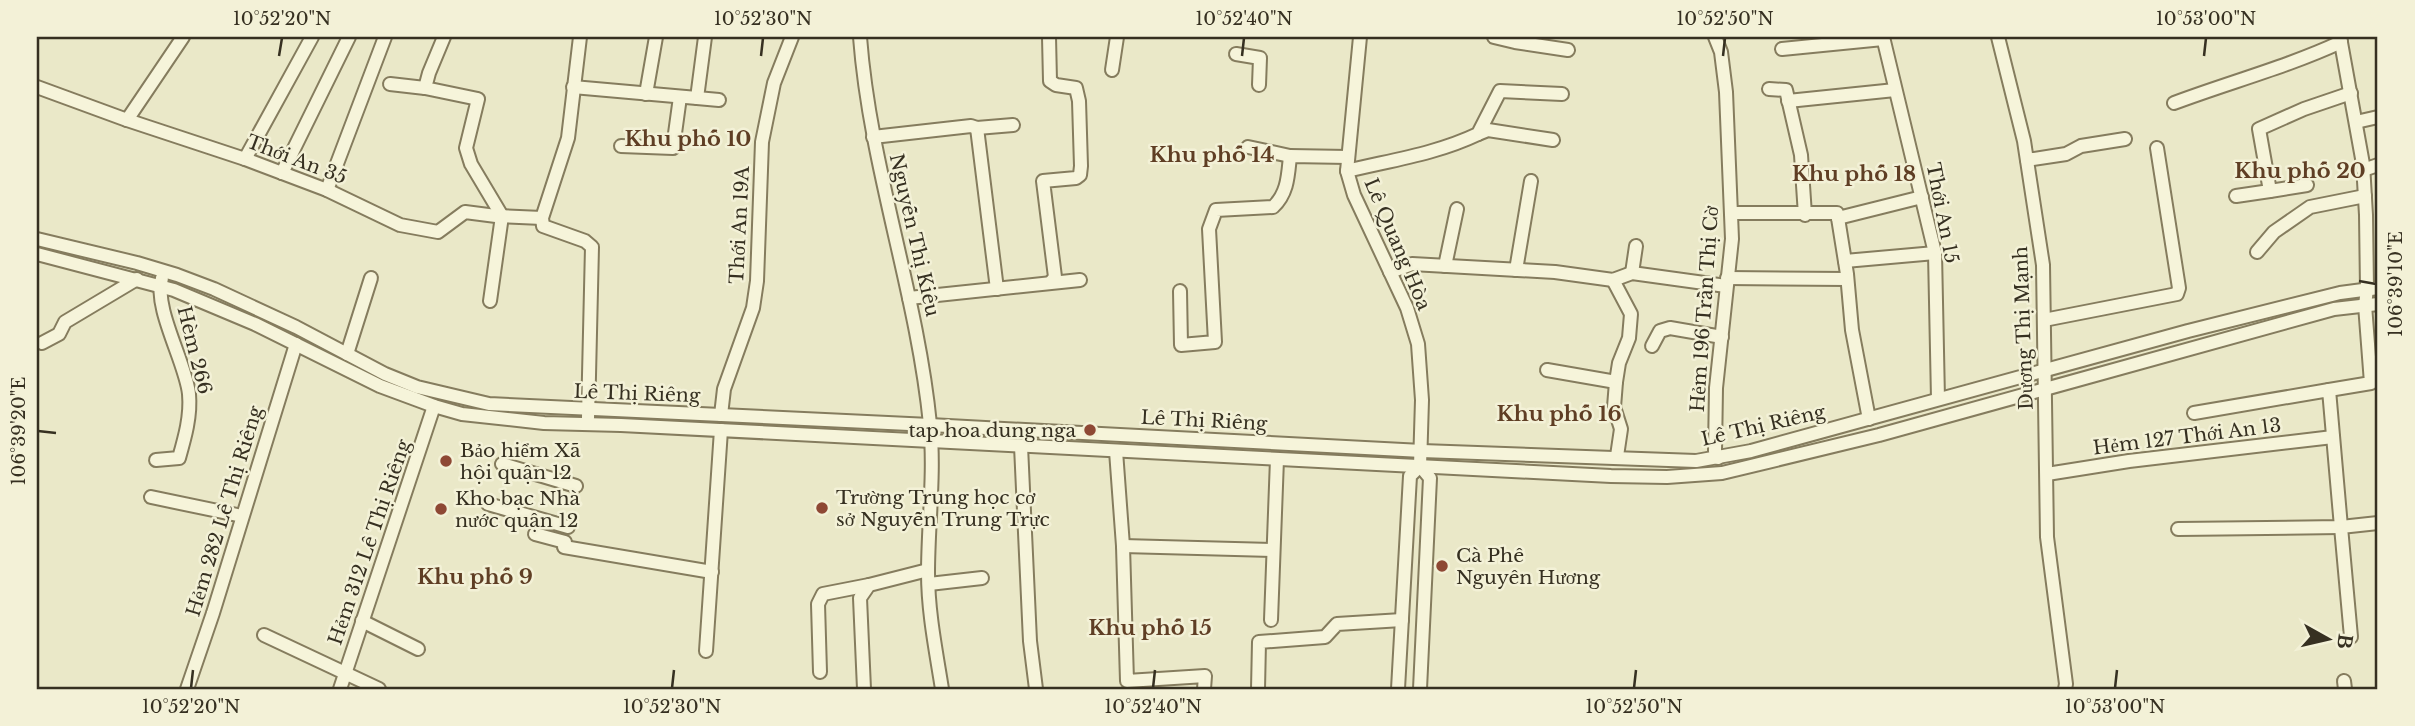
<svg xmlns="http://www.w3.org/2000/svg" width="2415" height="726" font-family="'Libre Baskerville',serif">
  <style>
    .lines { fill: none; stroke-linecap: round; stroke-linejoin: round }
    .minor-casing { stroke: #857c5e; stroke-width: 16 }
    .minor { stroke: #f6f4da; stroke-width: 12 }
    .ticks { fill: none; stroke: #363021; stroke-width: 2.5 }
    .poi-dot { fill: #8e4834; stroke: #f3f1d7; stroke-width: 2.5 }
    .labels { text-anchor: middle; stroke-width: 5; stroke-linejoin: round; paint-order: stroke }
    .street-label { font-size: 19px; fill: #363021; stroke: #f3f1d7 }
    .poi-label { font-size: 19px; fill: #363021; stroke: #f3f1d7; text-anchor: start }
    .neighbourhood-label { font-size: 21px; font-weight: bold; fill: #5f3e24; stroke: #f3f1d7 }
    .neatline { fill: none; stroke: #363021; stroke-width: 2.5 }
    .ticks-label { font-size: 18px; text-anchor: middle; fill: #363021 }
  </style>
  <rect width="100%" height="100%" fill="#eae8c8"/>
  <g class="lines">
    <defs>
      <g id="minor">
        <polyline points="444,37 429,73 425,88 478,99 466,148 471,164 502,216 490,301"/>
        <polyline points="580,37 568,138 542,218 543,226 585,241 592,247 588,418"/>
        <path d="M860,37C870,168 917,293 930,424C935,473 928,524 928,573C928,612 936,651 942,689"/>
        <polyline points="1049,37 1050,81 1056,85 1076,88 1079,101 1081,166 1080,175 1076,178 1043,181 1055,277 1051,282"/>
        <polyline points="1360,37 1347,171 1354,195 1407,308 1418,344 1422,400 1420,466 1410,476 1398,689"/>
        <polyline points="1494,37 1515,42 1568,50"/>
        <polyline points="1715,37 1721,52 1726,92 1732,239 1716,388 1715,451 1718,458"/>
        <polyline points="1883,37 1935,253 1938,399"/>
        <polyline points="1998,37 2024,141 2043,265 2047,537 2066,684 2065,689"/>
        <polyline points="1782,49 1883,39"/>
        <polyline points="1236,54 1260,58 1259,85"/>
        <polyline points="1112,70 1117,37"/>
        <polyline points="390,84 425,88"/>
        <polyline points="37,87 127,120 245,159 327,190 400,225 438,232 465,212 496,216 542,218"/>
        <polyline points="573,87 697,98 705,37"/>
        <polyline points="1769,89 1786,90 1801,155 1805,215"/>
        <polyline points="646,94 656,37"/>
        <polyline points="697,98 719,100"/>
        <polyline points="1788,101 1895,90"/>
        <path d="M2174,103C2230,82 2287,67 2341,42"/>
        <polyline points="127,120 183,37"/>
        <polyline points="2356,122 2378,117"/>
        <polyline points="977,128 997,289"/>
        <polyline points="1478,134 1488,130 1553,140"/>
        <polyline points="873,137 971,126 977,128 1013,125"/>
        <polyline points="621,146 673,148 680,97"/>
        <polyline points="1248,147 1290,156"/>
        <polyline points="245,159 312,37"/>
        <polyline points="2027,160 2066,154 2081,146 2125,139"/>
        <polyline points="2363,170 2378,165"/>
        <path d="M1347,171C1392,160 1436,154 1478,134L1500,91L1562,94"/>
        <polyline points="282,173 349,37"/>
        <polyline points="327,190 385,37"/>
        <polyline points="2270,191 2307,185"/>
        <polyline points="2236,196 2270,191 2259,129 2304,109 2351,93"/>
        <polyline points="1731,213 1837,213 1838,218"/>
        <polyline points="1838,218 1847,274 1852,330 1869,419"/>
        <polyline points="1838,218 1922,197"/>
        <polyline points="37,239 137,263 177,275 214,289 296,327 385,374 417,387 489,404 930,425 1422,451 1696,461 1751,451 2188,331 2340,293 2378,288"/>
        <polyline points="2257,252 2274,232 2310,207 2365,196"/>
        <polyline points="37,254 174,290 255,324 380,386 434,406 462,414 544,423 621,425 1611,476 1667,477 1722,473 1879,435 2334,309 2378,304"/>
        <polyline points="1845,261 1935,253"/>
        <polyline points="1445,266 1457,209"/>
        <polyline points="1516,270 1531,181"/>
        <polyline points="1390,272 1412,264 1555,272 1613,280 1632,273 1726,286"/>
        <polyline points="1632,273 1636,246"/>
        <polyline points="1727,278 1847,279"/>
        <polyline points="1613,280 1631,314 1629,338 1619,363 1616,382 1614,407 1621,429 1617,456"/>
        <path d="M1180,291L1181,345L1215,342L1209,229L1216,210L1273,207C1288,193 1288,175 1290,156L1348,157"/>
        <polyline points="909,298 1080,280"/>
        <polyline points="2044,320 2177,294 2179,288 2157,148"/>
        <polyline points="42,343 59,334 65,322 137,279"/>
        <polyline points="1652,346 1660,331 1670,328 1722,337"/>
        <polyline points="347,354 371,278"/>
        <polyline points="1547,370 1616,382"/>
        <polyline points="2329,390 2371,383 2365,305 2367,289 2366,215 2363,164 2340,37"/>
        <polyline points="721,415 724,389 753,308 757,281 762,142 774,83 792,37"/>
        <polyline points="1021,446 1030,641 1036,689"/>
        <polyline points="1116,451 1123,546 1127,681 1205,676 1204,689"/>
        <path d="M156,460L179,458C185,437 191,416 189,394C186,363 153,308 162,278"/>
        <polyline points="502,464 576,486"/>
        <polyline points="1420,466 1430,478 1420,689"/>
        <polyline points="2047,474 2129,461 2333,437"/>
        <polyline points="151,497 242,516"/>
        <polyline points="488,504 568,527"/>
        <polyline points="2178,529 2341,527 2329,390 2194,413"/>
        <polyline points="535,534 565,542"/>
        <polyline points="1123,546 1273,550"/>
        <polyline points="564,547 712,572"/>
        <polyline points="929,584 982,578"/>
        <polyline points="1271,620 1277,459"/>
        <polyline points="362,621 418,649"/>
        <polyline points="264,635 379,689"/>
        <polyline points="2351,637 2341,527 2378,523"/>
        <polyline points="706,651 721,430"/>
        <polyline points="820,672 818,604 823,594 869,585"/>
        <polyline points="2344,681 2345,689"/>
        <polyline points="187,689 213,613 296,344"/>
        <polyline points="340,689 434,406"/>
        <polyline points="864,689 860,598 869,585 928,570"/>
        <polyline points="1258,689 1259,642 1325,637 1337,624 1402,620"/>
      </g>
    </defs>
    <use href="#minor" class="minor-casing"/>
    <use href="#minor" class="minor"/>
  </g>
  <path class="ticks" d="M279,56L282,38M761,56L763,38M1242,56L1244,38M1723,56L1725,38M2204,56L2206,38M2359,281L2376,284M38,431L56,433M191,688L193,670M672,688L674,670M1153,688L1155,670M1634,688L1636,670M2115,688L2117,670"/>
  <g class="poi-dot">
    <circle cx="1090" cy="430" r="7"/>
    <circle cx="446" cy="461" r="7"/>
    <circle cx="822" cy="508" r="7"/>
    <circle cx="441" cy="509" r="7"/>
    <circle cx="1442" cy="566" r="7"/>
  </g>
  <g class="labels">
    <g class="street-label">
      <text transform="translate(297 159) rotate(21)" y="7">Thới An 35</text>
      <text transform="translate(1943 213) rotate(79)" y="7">Thới An 15</text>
      <text transform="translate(739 225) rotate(-87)" y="7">Thới An 19A</text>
      <text transform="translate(915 235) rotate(77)" y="7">Nguyễn Thị Kiêu</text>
      <text transform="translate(1398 244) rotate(67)" y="7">Lê Quang Hòa</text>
      <text transform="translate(1704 309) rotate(-86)" y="7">Hẻm 196 Trần Thị Cờ</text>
      <text transform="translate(2023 328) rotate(-92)" y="7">Dương Thị Mạnh</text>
      <text transform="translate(195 350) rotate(76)" y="7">Hèm 266</text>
      <text transform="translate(637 393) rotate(2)" y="7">Lê Thị Riêng</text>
      <text transform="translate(1204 420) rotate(3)" y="7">Lê Thị Riêng</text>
      <text transform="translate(1763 425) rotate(-13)" y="7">Lê Thị Riêng</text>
      <text transform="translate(2187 436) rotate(-7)" y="7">Hẻm 127 Thới An 13</text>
      <text transform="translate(224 511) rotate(-73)" y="7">Hẻm 282 Lê Thị Riêng</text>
      <text transform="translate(369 542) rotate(-71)" y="7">Hẻm 312 Lê Thị Riêng</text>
    </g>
    <g class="poi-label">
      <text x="1076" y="437" text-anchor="end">tap hoa dung nga</text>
      <text x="460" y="457">Bảo hiểm Xã<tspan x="460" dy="22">hội quận 12</tspan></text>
      <text x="836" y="504">Trường Trung học cơ<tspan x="836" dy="22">sở Nguyễn Trung Trực</tspan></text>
      <text x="455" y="505">Kho bạc Nhà<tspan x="455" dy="22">nước quận 12</tspan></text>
      <text x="1456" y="562">Cà Phê<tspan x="1456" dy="22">Nguyên Hương</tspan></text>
    </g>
    <g class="neighbourhood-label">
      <text x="688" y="146">Khu phố 10</text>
      <text x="1212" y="162">Khu phố 14</text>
      <text x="2300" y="178">Khu phố 20</text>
      <text x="1854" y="181">Khu phố 18</text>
      <text x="1559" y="421">Khu phố 16</text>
      <text x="475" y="584">Khu phố 9</text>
      <text x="1150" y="635">Khu phố 15</text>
    </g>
  </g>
  <rect width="2415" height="726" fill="none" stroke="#f3f1d7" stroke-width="77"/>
  <g transform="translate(2328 639) rotate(98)" stroke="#f3f1d7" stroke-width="5" paint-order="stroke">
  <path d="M0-5L12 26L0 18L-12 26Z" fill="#363021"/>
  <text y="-10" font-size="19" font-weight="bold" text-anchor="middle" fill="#363021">B</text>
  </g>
  <rect x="38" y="38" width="2338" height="650" class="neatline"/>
  <g class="ticks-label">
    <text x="282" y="25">10°52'20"N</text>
    <text x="763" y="25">10°52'30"N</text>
    <text x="1244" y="25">10°52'40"N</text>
    <text x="1725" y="25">10°52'50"N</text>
    <text x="2206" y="25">10°53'00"N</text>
    <text transform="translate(2396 284) rotate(-90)" y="6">106°39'10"E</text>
    <text transform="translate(19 431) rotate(-90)" y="6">106°39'20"E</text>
    <text x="191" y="713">10°52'20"N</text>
    <text x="672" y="713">10°52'30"N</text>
    <text x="1153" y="713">10°52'40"N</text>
    <text x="1634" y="713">10°52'50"N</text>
    <text x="2115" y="713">10°53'00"N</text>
  </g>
</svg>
